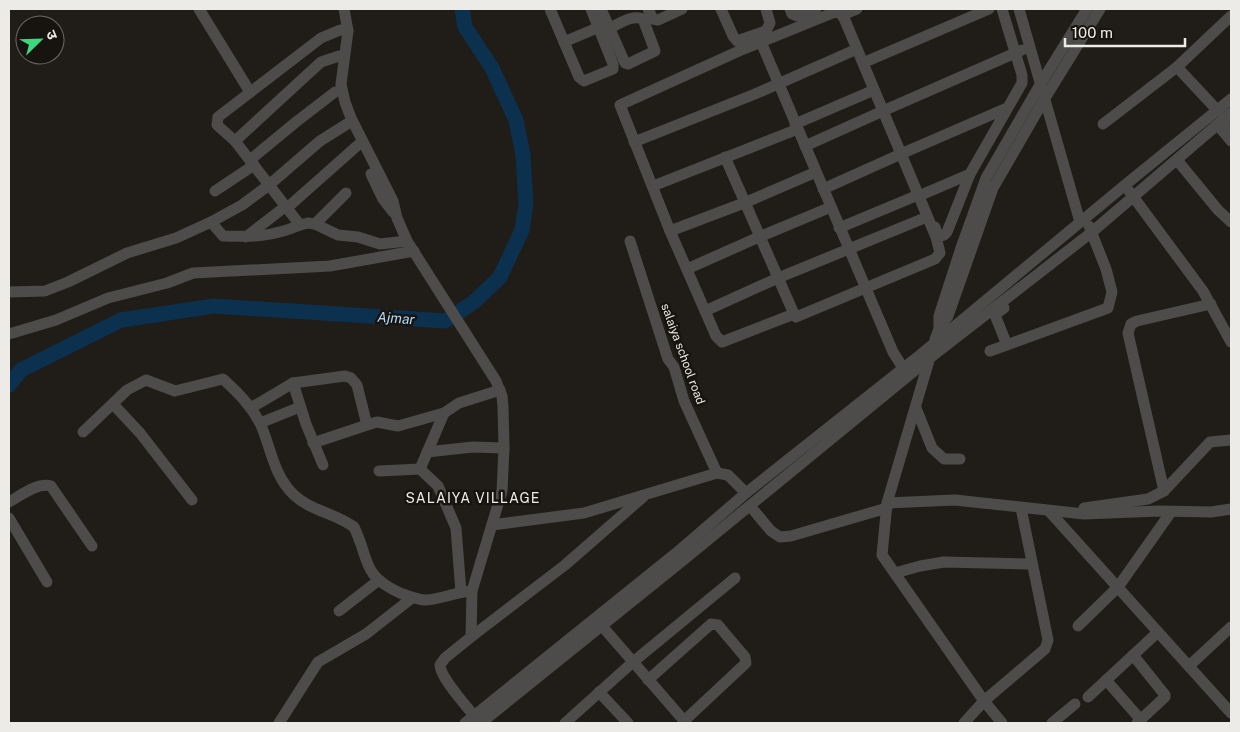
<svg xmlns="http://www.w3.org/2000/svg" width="1240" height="732" font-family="'Public Sans','Noto Sans Devanagari',sans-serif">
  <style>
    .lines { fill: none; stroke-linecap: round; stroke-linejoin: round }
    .river { stroke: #0c314e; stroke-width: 15 }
    .minor { stroke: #4e4c4a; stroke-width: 11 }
    .labels { text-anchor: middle; stroke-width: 5; stroke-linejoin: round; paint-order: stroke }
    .street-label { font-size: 12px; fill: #edebe8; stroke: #171410 }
    .water-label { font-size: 14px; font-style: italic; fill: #b7d8f7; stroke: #171410 }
    .neighbourhood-label { font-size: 14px; letter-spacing: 1px; fill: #edebe8; stroke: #171410 }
  </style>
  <rect width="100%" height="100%" fill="#201d19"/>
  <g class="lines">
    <polyline class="river" points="9,385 21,370 121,320 214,306 445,321 474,302 500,277 522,230 526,204 523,155 516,120 492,68 465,27 462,9"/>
    <g class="minor">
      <polyline points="199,9 250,92"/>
      <path d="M344,9L348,31L341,84L345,102L351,118L393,201L397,218L407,241L496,381L502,396L503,407L504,448L502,491L472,591L471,637L445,658L440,665C440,678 470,710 479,722"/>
      <polyline points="550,9 579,77 584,81 613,69 613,64 591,9"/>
      <path d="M601,9L625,63L628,64L655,51L643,19C633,14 619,24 610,28"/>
      <polyline points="648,9 653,19 658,20 682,9"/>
      <polyline points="721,9 733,36 737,41 766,31 770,23 766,9"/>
      <polyline points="790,9 792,14 797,16 816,9"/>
      <polyline points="1019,9 1080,222"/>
      <polyline points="845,14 857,9"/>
      <polyline points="348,31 340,30 321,38 218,117 217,125 235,141 300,225 308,223 315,224 338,235 358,237 380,244 407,241"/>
      <polyline points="564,42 604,25"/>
      <polyline points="761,42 893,352 903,368"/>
      <polyline points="865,62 989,9"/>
      <polyline points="1177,67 1218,111"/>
      <polyline points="885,110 1022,50"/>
      <polyline points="795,124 874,90"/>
      <polyline points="1103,124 1177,67 1231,16"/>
      <polyline points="1217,125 1222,130 1231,127"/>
      <polyline points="1222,130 1231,141"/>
      <polyline points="235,141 321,62 339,56"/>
      <polyline points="634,142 755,94 857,49"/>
      <polyline points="805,146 883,111"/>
      <polyline points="903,153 1007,108"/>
      <polyline points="725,157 794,314 796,317 935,259 940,253 936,237 844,18 840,13 835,12 739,51 620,105 670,231 716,336 722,342 794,314"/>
      <polyline points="250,160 296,122 335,92"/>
      <polyline points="1177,160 1218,210 1231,222"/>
      <polyline points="371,174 383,199 393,212"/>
      <polyline points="653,186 798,129"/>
      <polyline points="823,189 901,154"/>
      <polyline points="215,191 254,165"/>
      <polyline points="1129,191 1203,291 1231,342"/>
      <polyline points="921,195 970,174"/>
      <polyline points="287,208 358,145"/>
      <path d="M211,222L223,236C253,237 272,237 300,225"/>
      <polyline points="315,224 346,193"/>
      <polyline points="935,227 937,234 941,236 944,235 947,232 970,174 1022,83 1022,75 1002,9"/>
      <polyline points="839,228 918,195"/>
      <polyline points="670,231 744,203 816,172"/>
      <polyline points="246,237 286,206"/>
      <polyline points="630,241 668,359 674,367 684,401 717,473"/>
      <polyline points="687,269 759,237 831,207"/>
      <polyline points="9,292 45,291 68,282 127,253 176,238 211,222 242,205 269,185 320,141 347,124"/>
      <polyline points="1004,308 995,315 1007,345"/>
      <polyline points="705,311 778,278 927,217"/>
      <polyline points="939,327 939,316 962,245 986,178 1041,83 1087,9"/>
      <polyline points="9,334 56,320 108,298 167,283 193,273 330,266 414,251"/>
      <polyline points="935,339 939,329 948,316 993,188 1045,98 1100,9"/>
      <polyline points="990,351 1108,308 1112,292 1106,269 1089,226"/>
      <polyline points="930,357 887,503 882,555 984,701 1002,723"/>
      <polyline points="293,383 306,424 323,465"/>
      <polyline points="113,404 140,433 192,500"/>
      <polyline points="251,408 293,383 345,376 351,378 357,385 367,425 377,422 398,426 444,413"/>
      <polyline points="916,408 932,448 944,459 960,459"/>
      <polyline points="260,423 300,407"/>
      <path d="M83,432L127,390L146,380L175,391L223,379C238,393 250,404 260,423C271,447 273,475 294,495C311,511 335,513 354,527C370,560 361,575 400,593C409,596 417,600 426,600C442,599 456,592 472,591"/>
      <polyline points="313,443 367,425"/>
      <polyline points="427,452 473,447 504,448"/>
      <polyline points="379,471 420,469"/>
      <polyline points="1164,491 1128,333 1131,324 1137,321 1211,304"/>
      <path d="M9,502C20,496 38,482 51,486L92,546"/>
      <polyline points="887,503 955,500 1084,514 1159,511 1211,512 1231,509"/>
      <polyline points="750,506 771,531 780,537 791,536 887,508"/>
      <polyline points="1084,508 1148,499 1164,491 1210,442 1231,440"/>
      <polyline points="1049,511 1231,713"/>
      <polyline points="9,518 47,582"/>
      <polyline points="492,525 584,513 717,473 728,475 746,493"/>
      <polyline points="895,573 920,566 944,562 1032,564"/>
      <polyline points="461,592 456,528 438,486 420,469 444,413 459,403 500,390"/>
      <polyline points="339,611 379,580"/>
      <polyline points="602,626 686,723"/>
      <polyline points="1078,626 1118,587 1171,512"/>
      <polyline points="471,637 565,565 643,497"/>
      <polyline points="1133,655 1165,695 1165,697 1137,723"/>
      <polyline points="1189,666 1231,627"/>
      <polyline points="648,680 711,624 718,625 745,657 746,663 684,721"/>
      <polyline points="1106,680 1141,720"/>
      <polyline points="599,692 628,723"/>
      <polyline points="1088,697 1158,632"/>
      <polyline points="279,723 318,662 366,634 412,598"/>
      <polyline points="465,723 681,549 746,493 920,355 1125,185 1231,99"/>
      <polyline points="481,723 681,562 930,358 1092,232 1231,113"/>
      <polyline points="565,723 633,662 735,578"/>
      <polyline points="964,723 984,701 1045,649 1048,640 1021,508"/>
      <polyline points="1052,723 1075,704"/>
    </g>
  </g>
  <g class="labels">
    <g class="street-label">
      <text transform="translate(683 354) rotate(70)" y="4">salaiya school road</text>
    </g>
    <g class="water-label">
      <text transform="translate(396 318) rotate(4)" y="5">Ajmar</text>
    </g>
    <g class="neighbourhood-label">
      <text x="473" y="503">SALAIYA VILLAGE</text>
    </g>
  </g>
  <rect width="1240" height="732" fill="none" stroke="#edebe8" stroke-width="20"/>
  <g transform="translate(40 40) rotate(67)"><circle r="24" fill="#171410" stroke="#6d6a66"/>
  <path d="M0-4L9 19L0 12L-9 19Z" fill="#3dd77d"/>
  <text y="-8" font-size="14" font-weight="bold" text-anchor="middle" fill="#edebe8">उ</text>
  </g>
  <path d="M1065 38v8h120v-8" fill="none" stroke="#edebe8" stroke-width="2.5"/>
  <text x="1072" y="38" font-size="15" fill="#edebe8" stroke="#171410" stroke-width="4" paint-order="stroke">100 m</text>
</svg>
